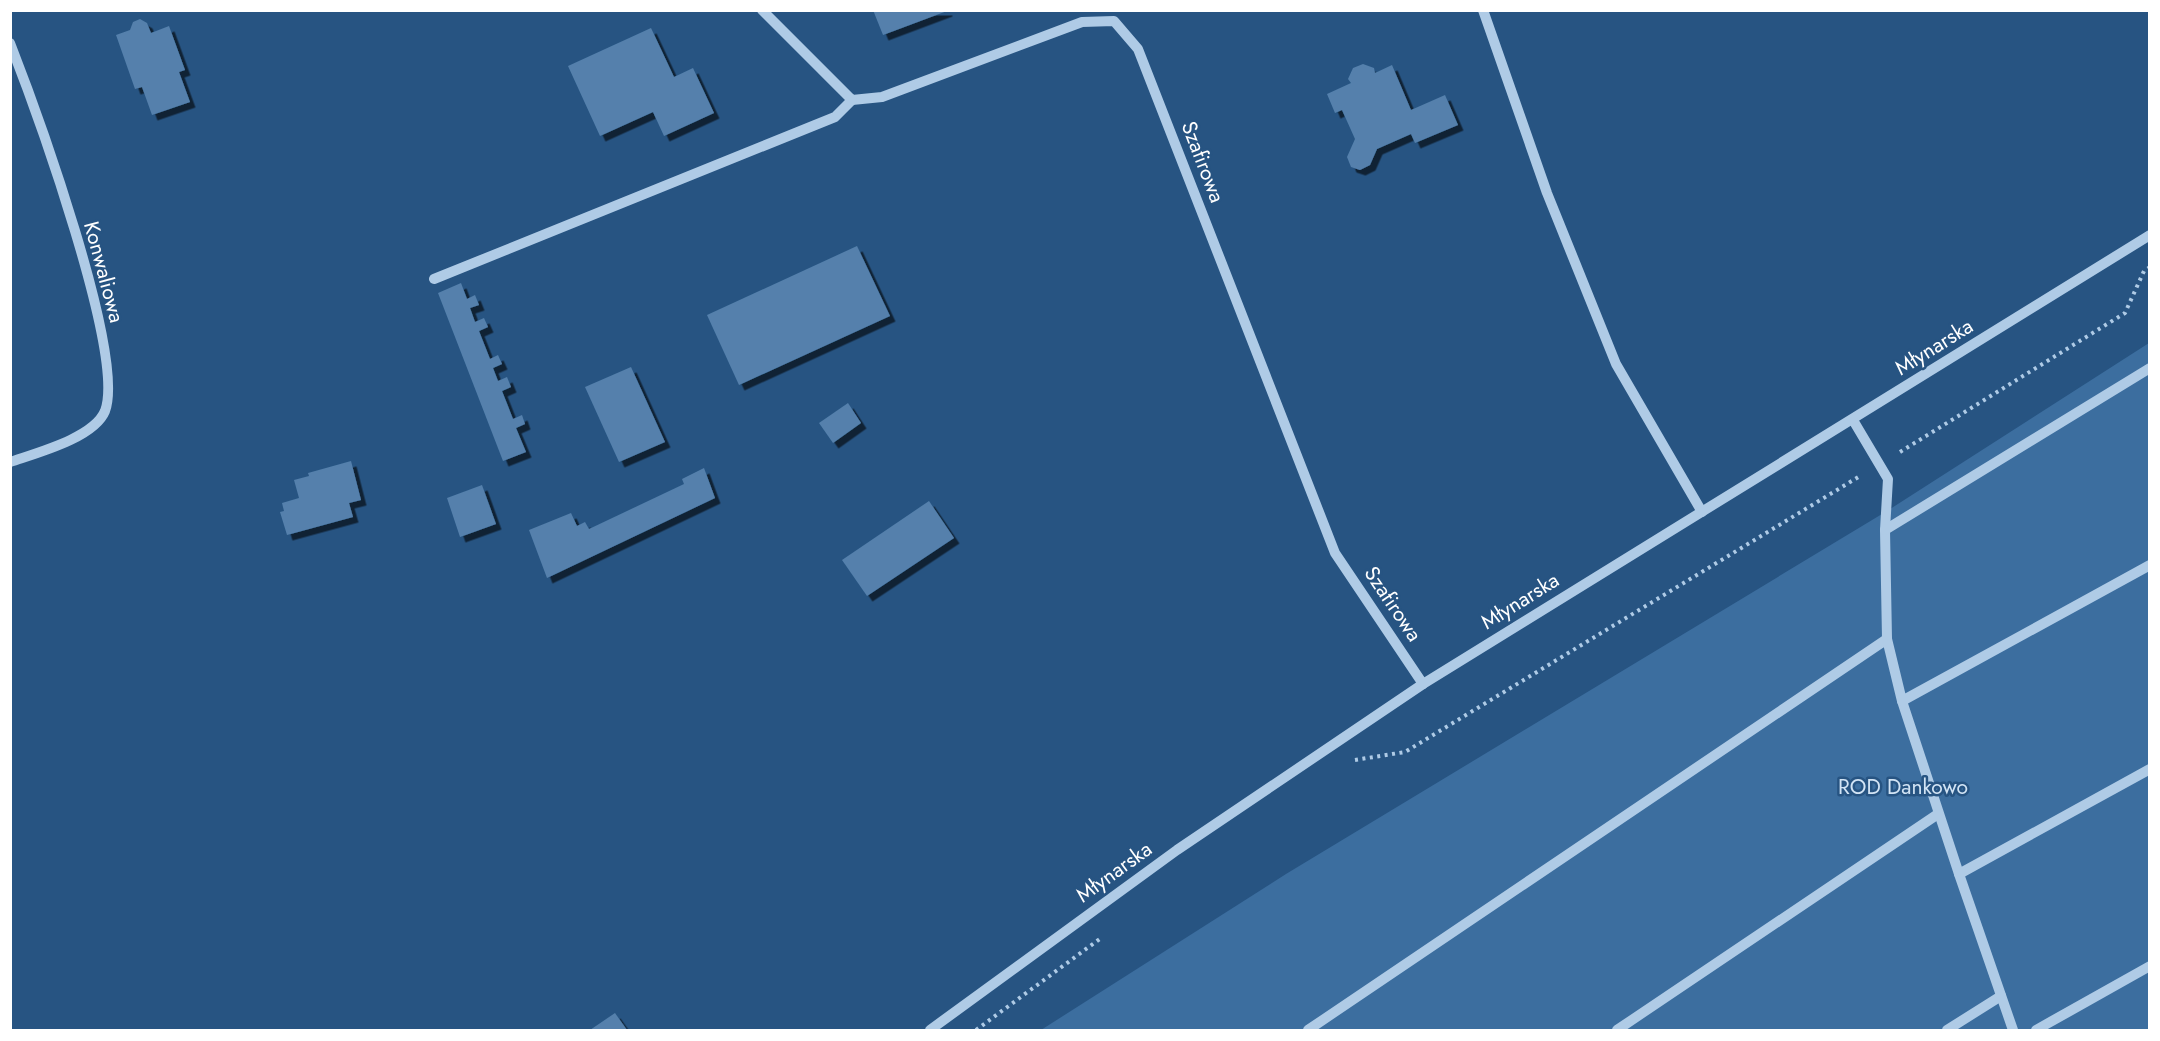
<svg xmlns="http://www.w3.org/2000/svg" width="2160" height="1041" font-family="Jost,sans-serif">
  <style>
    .green { fill: #3c6e9f }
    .building { fill: #5480ac; filter: url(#shadow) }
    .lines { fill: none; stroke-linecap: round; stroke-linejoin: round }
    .path { stroke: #afcbe6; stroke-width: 4; stroke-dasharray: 3 4.5; stroke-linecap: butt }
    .minor { stroke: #afcbe6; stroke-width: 10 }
    .labels { text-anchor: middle; stroke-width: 5; stroke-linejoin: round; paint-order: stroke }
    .street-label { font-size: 21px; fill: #fff; stroke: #275482 }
    .park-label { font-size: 21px; fill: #d2e4f5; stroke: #275482 }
  </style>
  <defs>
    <filter id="shadow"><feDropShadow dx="5.5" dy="5.5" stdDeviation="0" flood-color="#0009"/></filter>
  </defs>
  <rect width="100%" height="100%" fill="#275482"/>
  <polygon class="green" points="2149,343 2149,1030 1041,1030 1286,874 1887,511"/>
  <g class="building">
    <polygon points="873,10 947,10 947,11 883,35"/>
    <polygon points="140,19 147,23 151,33 169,26 185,70 179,72 190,102 152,115 142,87 135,89 116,35 130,30 133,22"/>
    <polygon points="651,28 674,77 693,68 714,113 664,136 653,112 600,136 568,66"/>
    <polygon points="1363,64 1374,68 1375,73 1392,65 1411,110 1445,95 1458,125 1415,143 1411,134 1377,149 1370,165 1360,170 1351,167 1347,157 1355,139 1342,110 1335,113 1327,94 1351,83 1348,79 1353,68"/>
    <polygon points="857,246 890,316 739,385 707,315"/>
    <polygon points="461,283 467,299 475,295 479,305 470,308 475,322 484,318 488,327 479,331 490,359 498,355 502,364 493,368 498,381 507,377 511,387 502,391 513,419 522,415 525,424 516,428 526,452 503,461 438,293"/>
    <polygon points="631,367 665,442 619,462 585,387"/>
    <polygon points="848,403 861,423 833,443 819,423"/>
    <polygon points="351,461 361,500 349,503 353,517 287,535 280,512 284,511 282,503 299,498 294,480 309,476 308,473"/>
    <polygon points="704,468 715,498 547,578 529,530 571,513 577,526 585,522 589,529 684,484 682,479"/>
    <polygon points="482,485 496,524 460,537 447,498"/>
    <polygon points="929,501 954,538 867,596 842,560"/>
    <polygon points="615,1013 627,1030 590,1030"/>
  </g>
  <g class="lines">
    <g class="path">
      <polyline points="1900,452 2125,313 2144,271 2150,267"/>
      <polyline points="1355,760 1405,752 1860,476"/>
      <polyline points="976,1030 1101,938"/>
    </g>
    <g class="minor">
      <polyline points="762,10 852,100 882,97 1082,22 1114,21 1138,49 1335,553 1423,684"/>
      <polyline points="1483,10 1547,193 1616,364 1702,512"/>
      <path d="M10,43C35,107 126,355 105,411C94,438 36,453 10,462"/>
      <polyline points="434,279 835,117 852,100"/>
      <polyline points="1853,420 1888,479 1885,530 1887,639"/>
      <polyline points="1885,530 2150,368"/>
      <polyline points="1902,701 1959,874"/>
      <polyline points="930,1030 1177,850 1423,684 2150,235"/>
      <polyline points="1308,1030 1887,639 1902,701 2150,565"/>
      <polyline points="1617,1030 1938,814"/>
      <polyline points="1947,1030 2001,996"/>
      <polyline points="2013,1030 1959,874 2150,769"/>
      <polyline points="2036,1030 2150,966"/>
    </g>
  </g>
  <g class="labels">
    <g class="street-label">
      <text transform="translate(1203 162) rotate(69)" y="7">Szafirowa</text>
      <text transform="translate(104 272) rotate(75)" y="7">Konwaliowa</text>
      <text transform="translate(1934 347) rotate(-32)" y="7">Młynarska</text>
      <text transform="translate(1520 601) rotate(-32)" y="7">Młynarska</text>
      <text transform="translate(1393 604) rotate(56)" y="7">Szafirowa</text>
      <text transform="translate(1114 872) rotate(-36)" y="7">Młynarska</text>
    </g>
    <g class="park-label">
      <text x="1903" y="794">ROD Dankowo</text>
    </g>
  </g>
  <rect width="2160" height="1041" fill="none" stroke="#ffffff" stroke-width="24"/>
</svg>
